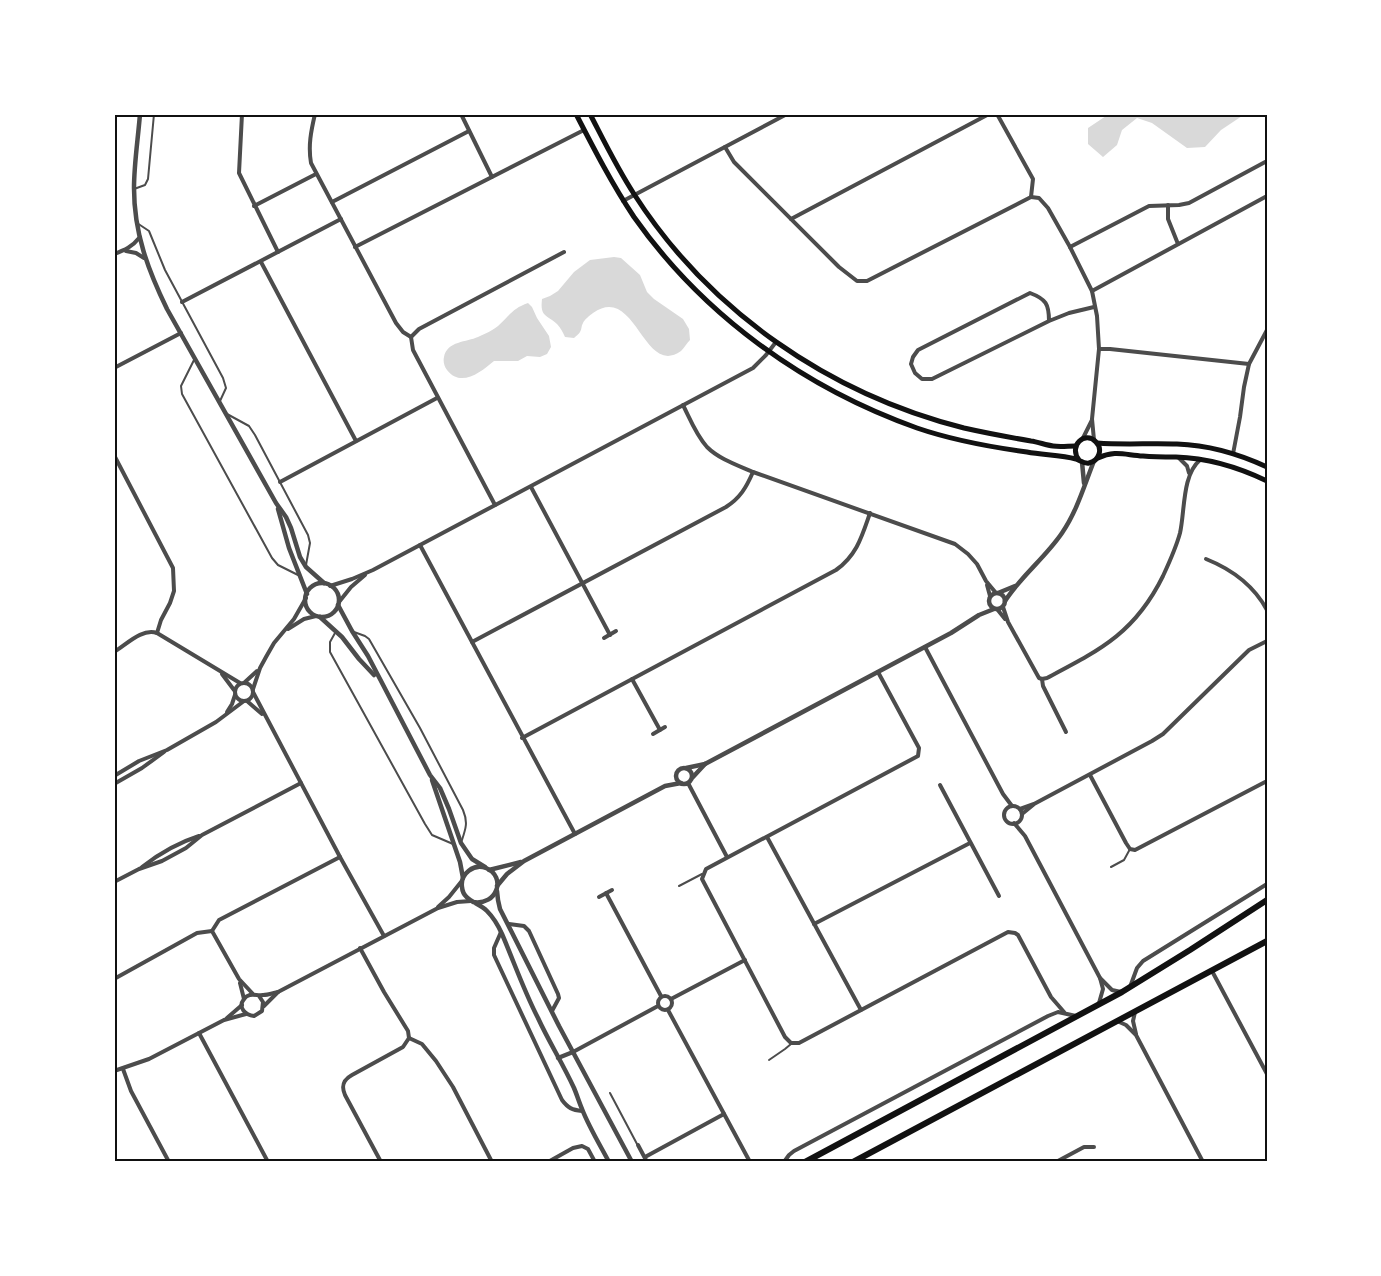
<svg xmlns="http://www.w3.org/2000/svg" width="1381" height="1276" font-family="Jost,sans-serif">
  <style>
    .water { fill: #d9d9d9 }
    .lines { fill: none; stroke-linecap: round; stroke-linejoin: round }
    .service { stroke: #4c4c4c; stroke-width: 2 }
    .minor { stroke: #4c4c4c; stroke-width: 4 }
    .tertiary { stroke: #4c4c4c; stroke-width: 4.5 }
    .secondary { stroke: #111; stroke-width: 5 }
    .primary { stroke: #111; stroke-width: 6 }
    .neatline { fill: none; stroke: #111; stroke-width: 2 }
  </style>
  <rect width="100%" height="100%" fill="#fff"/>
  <g class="water">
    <polygon points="1109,114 1245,114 1221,130 1205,147 1187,148 1152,123 1137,118 1122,130 1117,145 1103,157 1088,144 1088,128"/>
    <path d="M614,257L621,258L640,275L647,292L654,299L683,319L689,329L690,340C687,343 684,348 681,351C643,378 636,283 593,313C590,315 584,320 583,323C581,326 582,329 580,332C579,334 576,336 574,338L565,337C563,333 561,328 557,324C546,314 540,317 542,299L550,296L558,291L574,272L590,260Z"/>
    <path d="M528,303L532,307L537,318L549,336L551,347L547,354L540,357L527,356L518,361H494C481,372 461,388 447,370C444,366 443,361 444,357C447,341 467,342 478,337C485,334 493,330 498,326C509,316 513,308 528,303Z"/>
  </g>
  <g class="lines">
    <g class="service">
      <polyline points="134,189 145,185 148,179 154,114"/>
      <polyline points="137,223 149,231 165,270 223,378 226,388 220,401"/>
      <polyline points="194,360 181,386 182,394 272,558 278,565 298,575"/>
      <polyline points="227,414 249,426 255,435 308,535 310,543 306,565"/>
      <path d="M354,632L365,636L369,639L420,728L463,810C468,822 466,828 462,840"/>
      <polyline points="335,633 330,642 330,652 425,824 432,835 453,844"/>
      <polyline points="1111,867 1124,860 1130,849"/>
      <polyline points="679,886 702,874"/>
      <polyline points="769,1060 785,1049 791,1044"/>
      <polyline points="610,1093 637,1144"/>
    </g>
    <g class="minor">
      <polyline points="242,114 239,173 278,252"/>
      <path d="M315,114C311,131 308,146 311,163L396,323L403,332L411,337L413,350L495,505"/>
      <polyline points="461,114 492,177"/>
      <polyline points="997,114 1033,179 1031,197 1039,198 1048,208 1070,247 1092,291 1097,316 1099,349 1092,419 1094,440"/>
      <polyline points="725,147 734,162 839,267 857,281 867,281 1031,197"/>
      <polyline points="623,201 787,114"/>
      <polyline points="332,202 469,131"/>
      <polyline points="1168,205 1168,219 1178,244"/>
      <polyline points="254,206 316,174"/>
      <polyline points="791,219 989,114"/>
      <polyline points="355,247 584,130"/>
      <polyline points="1070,247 1149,206 1179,205 1189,203 1267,161"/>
      <polyline points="126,251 136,253 144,258"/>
      <path d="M114,254C125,250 132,247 140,237"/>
      <polyline points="261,262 356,441"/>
      <polyline points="1092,291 1267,196"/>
      <polyline points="182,302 341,219"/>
      <path d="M1049,321C1049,304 1046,299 1030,293L918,350L913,357L911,364L915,373L922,379H932L1049,321L1069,313L1094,307"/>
      <polyline points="411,337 419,329 564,252"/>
      <polyline points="1099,349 1110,349 1249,364"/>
      <polyline points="114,368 181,333"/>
      <path d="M683,405C690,419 696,435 707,447C719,459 737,465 753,472L955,544L968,554L977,564L986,581L996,593"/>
      <polyline points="1083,438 1092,420"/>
      <polyline points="1233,454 1240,417 1244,387 1249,364 1267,330"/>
      <polyline points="114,455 173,568 174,591 170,603 161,620 157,633"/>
      <polyline points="1179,458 1187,466 1189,473"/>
      <polyline points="280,482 437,398"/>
      <polyline points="531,487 610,635"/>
      <polyline points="420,545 575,834"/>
      <path d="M1206,559C1231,569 1254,586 1267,610"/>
      <polyline points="987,585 990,596"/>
      <polyline points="330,586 352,579 373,570 753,368 766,355 776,342"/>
      <polyline points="339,602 351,587 365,575"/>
      <path d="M1003,607L1008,622L1039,678L1042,679L1047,678C1100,650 1135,633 1163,576C1169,563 1176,548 1180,533C1185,511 1182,475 1200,460"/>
      <polyline points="997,609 1005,619"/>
      <polyline points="288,629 304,619 316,616"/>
      <polyline points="604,638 616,631"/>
      <path d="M472,642L726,507C740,498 746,488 753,472"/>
      <polyline points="925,647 1003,794 1012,806"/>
      <path d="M114,652C127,644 142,628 157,633L240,683"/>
      <polyline points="878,672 919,748 918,756 706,869 702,879 785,1037 791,1043 799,1043 1008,932 1015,933 1018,935 1051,997 1064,1012"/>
      <polyline points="222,674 234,690"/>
      <polyline points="632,679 660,730"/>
      <polyline points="1042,679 1043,686 1066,732"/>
      <polyline points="245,682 257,671"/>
      <circle cx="244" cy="692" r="9"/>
      <polyline points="253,689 260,668 266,657 274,643 294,619 306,598"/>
      <polyline points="253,692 340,857 384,936"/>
      <polyline points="247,701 262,714"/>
      <polyline points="227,712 232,704 235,695"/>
      <polyline points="653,734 665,727"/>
      <path d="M522,738L836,570C857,555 862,536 870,513"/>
      <polyline points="1090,775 1126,843 1130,849 1135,850 1267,781"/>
      <polyline points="114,776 139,761 167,750 216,722 244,701"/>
      <polyline points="688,783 727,857"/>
      <polyline points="114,784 142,768 164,752"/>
      <polyline points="940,785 999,896"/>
      <circle cx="1013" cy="815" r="9"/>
      <polyline points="1020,809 1034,804 1152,741 1163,734 1249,650 1267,641"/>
      <polyline points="1022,814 1033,805"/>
      <polyline points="1014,823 1025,836 1100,978 1112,990 1121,992"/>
      <polyline points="767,837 861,1010"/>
      <path d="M142,867C160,853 177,843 199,836"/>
      <polyline points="114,882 139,869 162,861 186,848 202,835 301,783"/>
      <polyline points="606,893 661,996"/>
      <polyline points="599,897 612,890"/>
      <polyline points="438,907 449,897 461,882"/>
      <polyline points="509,924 524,926 529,931 558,994 559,998 552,1011"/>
      <polyline points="814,924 970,843"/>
      <path d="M501,932L494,948V955L562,1100C568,1108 572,1110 582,1111"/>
      <path d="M360,948L384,992L408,1031L409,1038L403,1047L352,1075C343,1080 341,1086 345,1095L381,1162"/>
      <polyline points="1212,971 1267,1074"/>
      <polyline points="114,979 197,933 212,931"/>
      <polyline points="240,983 244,999"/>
      <polyline points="1130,987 1137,968 1143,961 1267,884"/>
      <polyline points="253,994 239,979 212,931 219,920 340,857"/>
      <circle cx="665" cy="1003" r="7"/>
      <path d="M259,996L263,1002L262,1011L254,1016C246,1015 237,1008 244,999C249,992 256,996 263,995C268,995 273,993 278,992"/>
      <polyline points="671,999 745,960"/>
      <polyline points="1099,1003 1103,989 1100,978"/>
      <polyline points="264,1006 278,992 438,908 457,902 471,901"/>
      <polyline points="668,1010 750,1162"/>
      <polyline points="1135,1012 1133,1021 1136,1034"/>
      <polyline points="227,1018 242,1005"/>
      <polyline points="1117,1021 1126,1025 1136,1035 1203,1162"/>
      <polyline points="199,1033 268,1162"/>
      <polyline points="409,1038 422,1044 436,1061 453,1087 492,1162"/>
      <polyline points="573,1052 658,1006"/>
      <polyline points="123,1069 131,1091 169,1162"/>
      <polyline points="114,1071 149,1059 224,1020 246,1014"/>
      <polyline points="638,1145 647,1162"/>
      <polyline points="645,1157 724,1114"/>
      <polyline points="548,1162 573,1148 582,1146 588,1149 595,1162"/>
      <polyline points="784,1162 789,1155 794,1151 1048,1016 1058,1012 1076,1016"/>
      <polyline points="1056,1162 1084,1147 1094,1147"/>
    </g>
    <g class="tertiary">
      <path d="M140,114C138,139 134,164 134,188C134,233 148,270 167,309L276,503L286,517L291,528L300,557L306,567L324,583"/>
      <polyline points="1082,462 1084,483"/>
      <polyline points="278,509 289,548 307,594"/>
      <circle cx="322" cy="600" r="17"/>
      <circle cx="997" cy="601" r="8"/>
      <polyline points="998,593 1015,586"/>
      <path d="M1005,601C1021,576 1045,558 1062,533C1077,511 1084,486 1094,461"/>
      <polyline points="338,605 352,631 368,656 430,775 440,788 449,809 461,843 472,859 485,867"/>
      <polyline points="320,617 342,637 359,659 374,675"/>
      <circle cx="684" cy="776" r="8"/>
      <polyline points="686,768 705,764 951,633 979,615 994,609"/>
      <polyline points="693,777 705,764"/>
      <polyline points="432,780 460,862 463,878"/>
      <polyline points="489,870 521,862"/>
      <polyline points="497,886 507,874 524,861 665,786 681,783"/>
      <polyline points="497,891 498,900 500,909 559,1026 632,1162"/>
      <path d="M473,902C497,906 507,877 486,868C474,863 460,874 462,887C463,901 478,902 487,911C494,918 498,925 502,934C514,962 524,991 538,1018C549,1042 563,1064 574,1088C577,1095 579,1102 582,1109C589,1127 600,1145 609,1162"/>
      <polyline points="558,1058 573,1052"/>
    </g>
    <g class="secondary">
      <path d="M576,114C594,149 612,184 634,217C703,315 804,388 917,428C952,440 990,447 1027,452C1043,455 1061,455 1076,459C1081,461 1085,464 1089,463C1099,461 1103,449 1096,442C1085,430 1068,446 1079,460"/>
      <path d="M590,114C604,141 617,168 634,194C709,311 829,394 964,428C986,433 1008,437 1031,441C1038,442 1046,445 1053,446C1060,447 1068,446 1076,446"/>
      <path d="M1097,443C1124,445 1150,443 1177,444C1208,445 1239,454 1267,467"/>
      <path d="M1098,458C1115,450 1125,455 1143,456C1154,457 1165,457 1176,457C1209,458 1238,467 1267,481"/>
    </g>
    <g class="primary">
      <polyline points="805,1162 1122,992 1190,950 1267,900"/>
      <polyline points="853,1162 1267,941"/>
    </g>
  </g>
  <rect width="1381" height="1276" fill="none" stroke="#ffffff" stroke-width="231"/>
  <rect x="116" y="116" width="1150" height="1044" class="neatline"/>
</svg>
